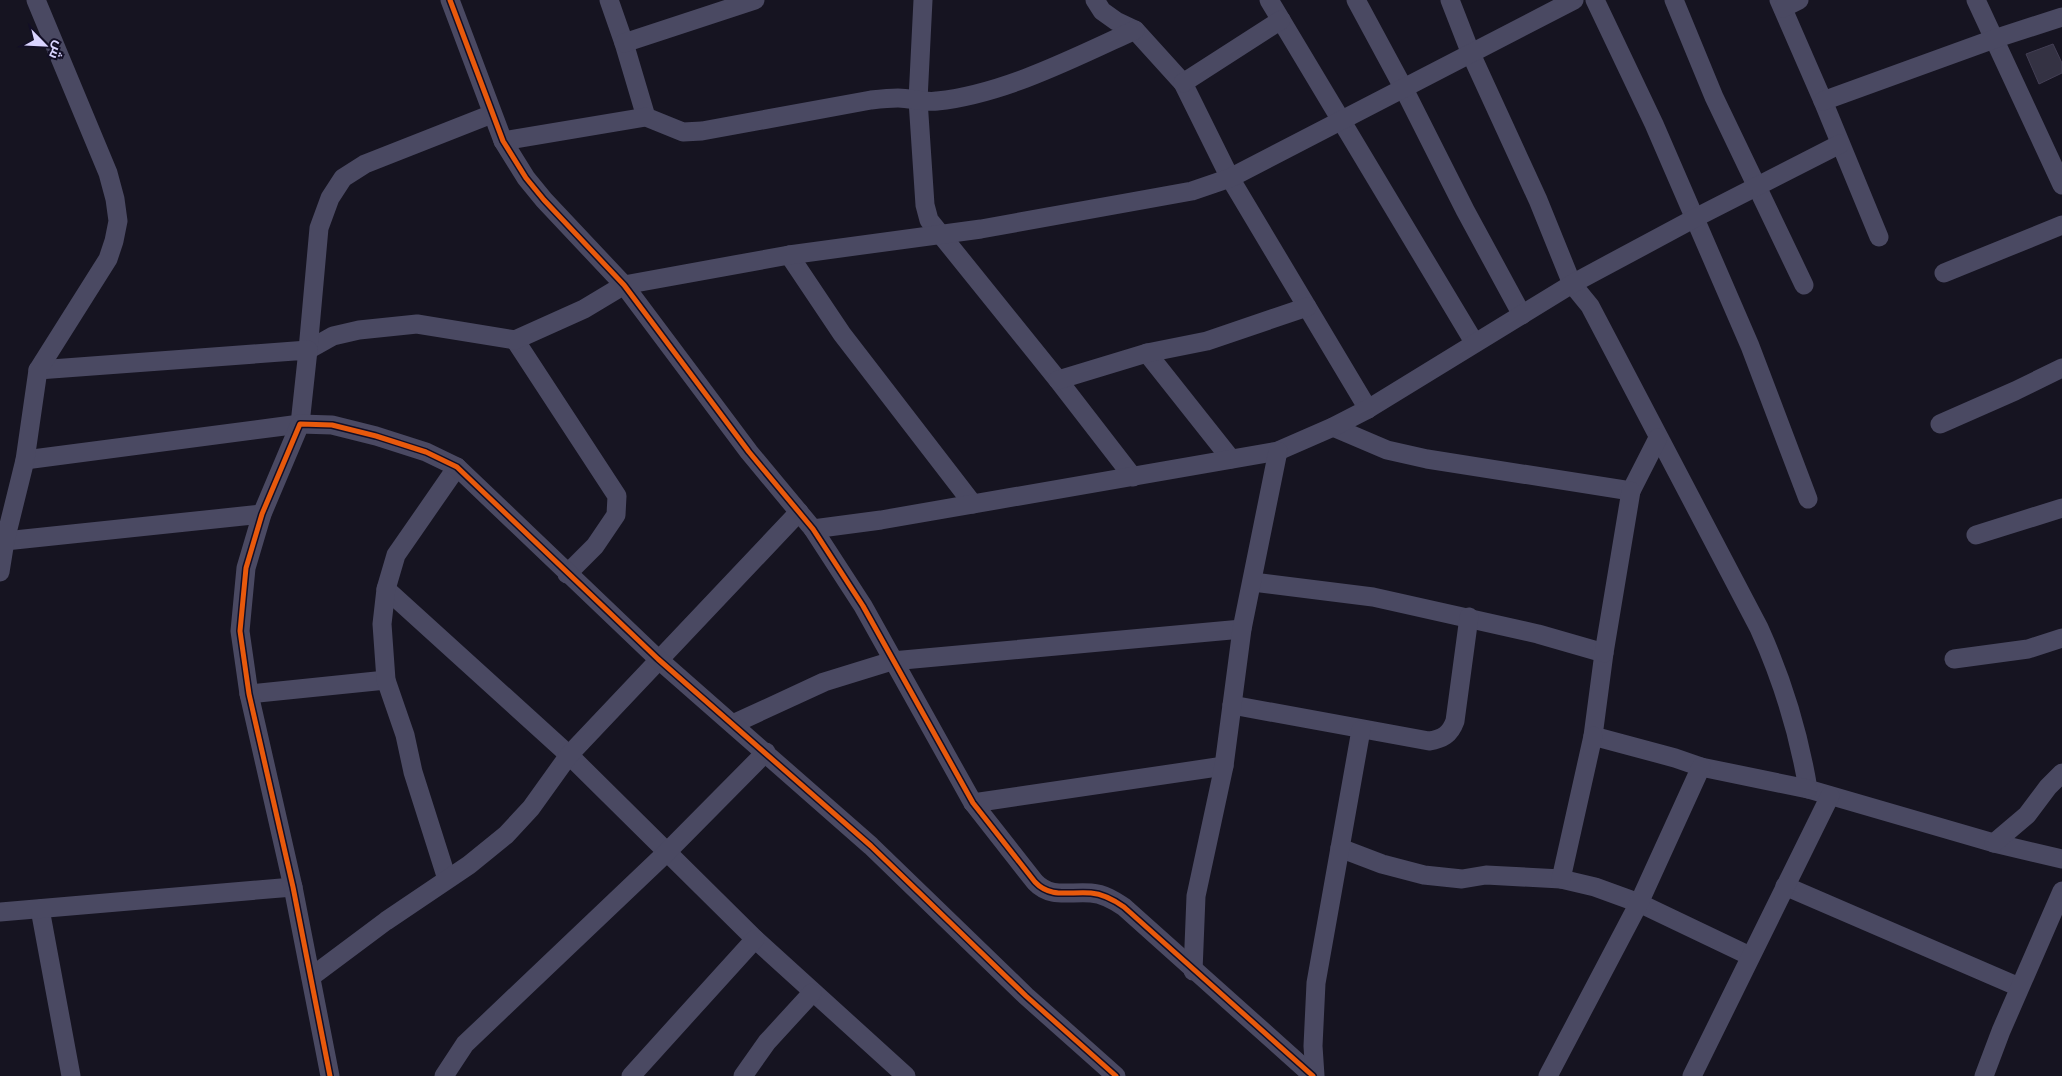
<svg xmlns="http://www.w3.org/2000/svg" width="2062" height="1076" font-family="Ubuntu,Cairo,sans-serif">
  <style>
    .building { fill: #343243; stroke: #433f54 }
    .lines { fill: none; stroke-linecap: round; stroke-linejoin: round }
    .minor { stroke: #4a4962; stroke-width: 19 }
    .cycleway-casing { stroke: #130f26; stroke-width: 8 }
    .cycleway { stroke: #e8590c; stroke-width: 5 }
  </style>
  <rect width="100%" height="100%" fill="#161421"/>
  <polygon class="building" points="2053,44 2062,63 2062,73 2039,84 2026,54"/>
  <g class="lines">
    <g class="minor">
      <path d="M450,0L503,141L526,178L544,200L624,285L749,452L813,529L863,606L973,803L1035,882C1051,899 1070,891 1091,893C1104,894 1114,900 1124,907L1313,1076"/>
      <polyline points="609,0 624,43 646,117"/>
      <polyline points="923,0 918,100 925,205 929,220 1058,380 1133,477"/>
      <polyline points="1095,0 1102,11 1116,21 1135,30 1183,83 1230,178 1368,409"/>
      <polyline points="1269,0 1474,342"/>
      <polyline points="1356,0 1404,89 1465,210 1522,315"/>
      <path d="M1450,0L1471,54L1538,200L1572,284L1590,306L1759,628C1782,679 1799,734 1808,789L1994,843L2062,859"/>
      <polyline points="1595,0 1654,124 1750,346 1808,499"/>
      <polyline points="1674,0 1714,97 1804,285"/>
      <polyline points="1779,0 1823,101 1879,237"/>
      <polyline points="1976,0 2062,185"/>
      <polyline points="1783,8 1799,0"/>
      <polyline points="624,43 755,0"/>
      <polyline points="1183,83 1281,20"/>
      <polyline points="1823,101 1994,39 2062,17"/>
      <path d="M503,141L646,117L683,132L702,131L871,100C880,99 889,98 898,98C911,98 924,103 937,101C1004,94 1074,58 1135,30"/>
      <polyline points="789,255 842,334 973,504"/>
      <polyline points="1944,273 2062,225"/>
      <polyline points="515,340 617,496 616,515 595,546 567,574"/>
      <polyline points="308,350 333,336 359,330 417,324 515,340 584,309 624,285 789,255 981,229 1131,202 1192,191 1230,178 1574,0"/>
      <polyline points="308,350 319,228 330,198 343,178 365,164 492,114"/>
      <polyline points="1147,353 1231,459"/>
      <polyline points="1058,380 1147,353 1207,341 1307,307"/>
      <polyline points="1940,424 2015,391 2062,368"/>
      <polyline points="1333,427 1387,450 1427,459 1631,491 1658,438"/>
      <polyline points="25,460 300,424 308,350 38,370"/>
      <polyline points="813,529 881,520 1278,451 1333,427 1368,409 1572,284 1695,218 1840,144"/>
      <polyline points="1976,535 2062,508"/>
      <polyline points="5,541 262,514"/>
      <polyline points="0,572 5,541 25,460 38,370 108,259 114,241 118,221 115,199 108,173 36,0"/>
      <polyline points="1253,582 1373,597 1538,634 1604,653 1593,736 1675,758 1701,767 1808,789"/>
      <polyline points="386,589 569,755 755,939 906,1076"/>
      <polyline points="1604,653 1631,491"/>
      <polyline points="1954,659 2028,649 2062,638"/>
      <polyline points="249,694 386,680"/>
      <path d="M1232,705L1429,741C1442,739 1450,735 1455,721L1469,617"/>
      <polyline points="733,724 824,682 892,661 1242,629"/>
      <polyline points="973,803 1224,766"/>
      <polyline points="1994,843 2027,815 2048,787 2062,773"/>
      <polyline points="1340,848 1382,864 1424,875 1462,879 1486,875 1561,879 1595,887 1639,903 1750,956"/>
      <polyline points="447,879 413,772 405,735 386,680 382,624 386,589 396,555 457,467"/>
      <polyline points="1561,879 1593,736"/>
      <polyline points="1785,886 2019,987"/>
      <polyline points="40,909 71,1076"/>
      <polyline points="0,912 293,887"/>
      <polyline points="1193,971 1196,896 1224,766 1242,629 1278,451"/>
      <polyline points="311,977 386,921 469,865 506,835 531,808 569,755 799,512"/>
      <polyline points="330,1076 293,887 249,694 240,631 246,568 262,514 300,424 332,425 376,436 426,452 457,467 658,659 871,846 1026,996 1116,1076"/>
      <polyline points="444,1076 465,1044 667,852 766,752"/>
      <polyline points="631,1076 755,939"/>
      <polyline points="743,1076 767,1042 812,993"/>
      <polyline points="1315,1076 1313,1046 1316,983 1361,730"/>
      <polyline points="1548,1076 1639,903 1701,767"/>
      <polyline points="1692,1076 1830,796"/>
      <polyline points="1984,1076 2001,1031 2062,891"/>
    </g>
    <defs>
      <g id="cycleway">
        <path d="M450,0L503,141L526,178L544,200L624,285L749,452L813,529L863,606L973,803L1035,882C1051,899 1070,891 1091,893C1104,894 1114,900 1124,907L1313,1076"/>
        <polyline points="330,1076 293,887 249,694 240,631 246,568 262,514 300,424 332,425 376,436 426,452 457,467 658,659 871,846 1026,996 1116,1076"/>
      </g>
    </defs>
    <use href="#cycleway" class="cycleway-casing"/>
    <use href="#cycleway" class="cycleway"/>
  </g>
  <g transform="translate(45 45) rotate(114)" stroke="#130f26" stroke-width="4" paint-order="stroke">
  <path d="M0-4L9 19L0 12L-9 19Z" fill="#d9d4ff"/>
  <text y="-8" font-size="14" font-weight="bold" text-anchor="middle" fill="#d9d4ff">ش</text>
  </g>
</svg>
